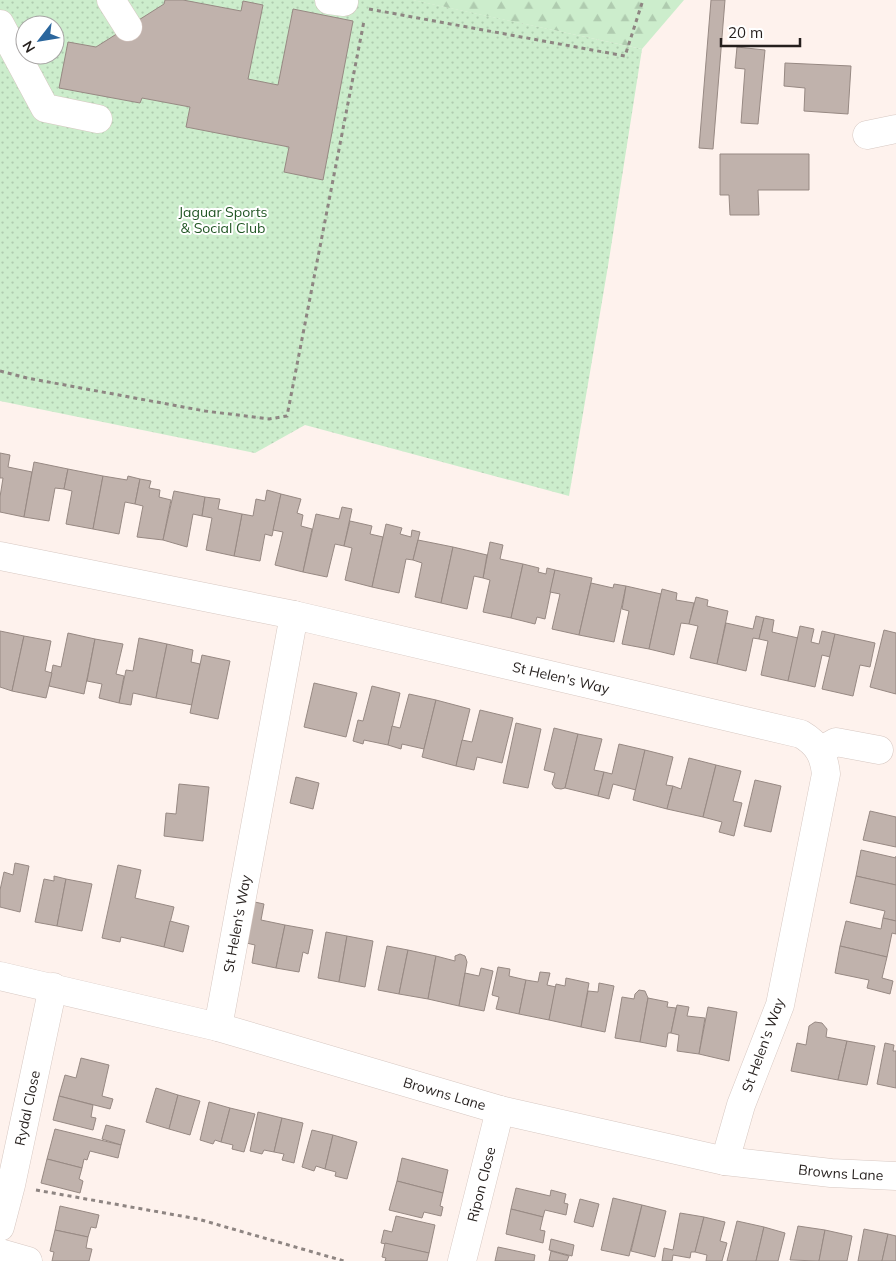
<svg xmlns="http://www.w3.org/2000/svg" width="896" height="1261" font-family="Mulish,sans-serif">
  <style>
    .forest { fill: url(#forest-firs) }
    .park { fill: url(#park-dots); fill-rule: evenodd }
    .building { fill: #c0b2ac; stroke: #978983 }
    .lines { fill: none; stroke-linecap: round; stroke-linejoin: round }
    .minor-casing { stroke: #d7c8c2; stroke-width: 29 }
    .path { stroke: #8e8582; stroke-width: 3; stroke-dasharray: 4 4; stroke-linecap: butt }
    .minor { stroke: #fff; stroke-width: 28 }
    .labels { text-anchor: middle; stroke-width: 4; stroke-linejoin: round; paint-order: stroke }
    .park-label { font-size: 14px; fill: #205523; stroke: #fff }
    .street-label { font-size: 14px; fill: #251f1d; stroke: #fff }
  </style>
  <defs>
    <pattern id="forest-firs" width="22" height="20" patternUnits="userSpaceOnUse" patternTransform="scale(1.25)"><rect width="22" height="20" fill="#ccedcc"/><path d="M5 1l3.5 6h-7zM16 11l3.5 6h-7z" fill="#afcbaf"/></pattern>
    <pattern id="park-dots" width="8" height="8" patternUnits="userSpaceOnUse" patternTransform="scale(1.25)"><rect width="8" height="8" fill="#ccedcc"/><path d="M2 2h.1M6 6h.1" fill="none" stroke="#afcbaf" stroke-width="1.8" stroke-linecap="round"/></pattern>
  </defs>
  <rect width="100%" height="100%" fill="#fef2ed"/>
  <polygon class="forest" points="412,0 684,0 642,49"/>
  <path class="park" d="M0,0H413L642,49L608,266L569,496L305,425L255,453L0,401ZM25,25H55V55H25Z"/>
  <g class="building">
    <polygon points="165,0 183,0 241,11 243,1 263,5 248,79 278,85 293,9 353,21 323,180 284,172 289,147 186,127 190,107 142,98 140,103 59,88 68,42 96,47 164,4"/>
    <polygon points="711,0 725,0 713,149 699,148"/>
    <polygon points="737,47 765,50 758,124 741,123 745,69 735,68"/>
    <polygon points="785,63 851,66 848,114 804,111 805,88 784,86"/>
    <polygon points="720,154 809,154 809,190 758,190 759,215 730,215 729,195 720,195"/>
    <polygon points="0,453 10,455 8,467 32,472 24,517 0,512 0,497 3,478 0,478"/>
    <polygon points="34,462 68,469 64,489 55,488 49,521 24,517"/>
    <polygon points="68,469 103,476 93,529 66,524 72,491 64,489"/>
    <polygon points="103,476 127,480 128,476 140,479 135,504 125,502 119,534 93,529"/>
    <polygon points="140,479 151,481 149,488 160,490 159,497 171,500 163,540 137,537 143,506 135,504"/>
    <polygon points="267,490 281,494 272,536 265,534 260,561 234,556 242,514 253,516 256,499 265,501"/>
    <polygon points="174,491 205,497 202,516 193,514 187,547 163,540"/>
    <polygon points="281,494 301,499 297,513 303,515 301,526 312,529 303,572 275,565 283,532 273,530"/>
    <polygon points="205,497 220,499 218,509 242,514 234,556 206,550 212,518 202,516"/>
    <polygon points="342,507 352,509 344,546 335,544 327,577 303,572 316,514 339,519"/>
    <polygon points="350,521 372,526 370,534 383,537 372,587 345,580 352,548 344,546"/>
    <polygon points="386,524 402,528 400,534 411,537 412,530 420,532 413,560 406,559 399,593 372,587"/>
    <polygon points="418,540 453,547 441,603 415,597 422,563 413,560"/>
    <polygon points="490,542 503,545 500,559 523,564 511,618 483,612 490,580 483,578"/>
    <polygon points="453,547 487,555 483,578 474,576 467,609 441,603"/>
    <polygon points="523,564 539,568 538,572 546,574 547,568 555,570 545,619 537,617 535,624 511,618"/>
    <polygon points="555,570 592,578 579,635 552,629 560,594 550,592"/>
    <polygon points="591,583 613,588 614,584 626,586 614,642 579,635"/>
    <polygon points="626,586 661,594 649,649 622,644 629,611 622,609"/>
    <polygon points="662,589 677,593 676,600 694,603 689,624 681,623 674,655 649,649"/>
    <polygon points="696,597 708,600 707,606 728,611 717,664 690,658 698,626 689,624"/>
    <polygon points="756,616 764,618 759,639 753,638 746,671 717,664 726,623 753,629"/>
    <polygon points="764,618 774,620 772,632 798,638 788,681 761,675 768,641 759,639"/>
    <polygon points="800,626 814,629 811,642 819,644 822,631 835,634 830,657 822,655 815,687 788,681"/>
    <polygon points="884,630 896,633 896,694 870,687"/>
    <polygon points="0,631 24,636 12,691 0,687"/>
    <polygon points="68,633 95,639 84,694 49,686 53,665 61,667"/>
    <polygon points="835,634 875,643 870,667 860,665 853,696 822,689"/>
    <polygon points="24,636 51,641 45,671 52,673 46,698 12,691"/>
    <polygon points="139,638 167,644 156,698 133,693 131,705 119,703 126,670 133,671"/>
    <polygon points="95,639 123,644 116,674 124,676 119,703 99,698 102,684 87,681"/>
    <polygon points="167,644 193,650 191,662 200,664 192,705 156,698"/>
    <polygon points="202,655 230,661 218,719 190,713"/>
    <polygon points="314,683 357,693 346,737 304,727"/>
    <polygon points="372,686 400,693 388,745 364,740 363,744 353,741 358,720 363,721"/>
    <polygon points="409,694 436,700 424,749 402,744 401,749 388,745 392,726 400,728"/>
    <polygon points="436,700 470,709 456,766 422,757"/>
    <polygon points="480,710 513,718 502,763 477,757 474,770 456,766 462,740 472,742"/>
    <polygon points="516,723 541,729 528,788 503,783"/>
    <polygon points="554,728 578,734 565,788 561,789 555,788 552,784 555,773 544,770"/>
    <polygon points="578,734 602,739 594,770 604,772 598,796 565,788"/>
    <polygon points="619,744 645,750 636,790 613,784 609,799 598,796 604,772 612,774"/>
    <polygon points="645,750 673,757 666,785 673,786 667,809 633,800"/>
    <polygon points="689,758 716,765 703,817 667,809 673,786 681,789"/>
    <polygon points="716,765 741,771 733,801 742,803 734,836 719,832 722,822 703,817"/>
    <polygon points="296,777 319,783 313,809 290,803"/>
    <polygon points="755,780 781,786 771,832 744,826"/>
    <polygon points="179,784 209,787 203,841 164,836 166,813 176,814"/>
    <polygon points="870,811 896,817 896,847 863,840"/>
    <polygon points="861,850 896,858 896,856 896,885 856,876"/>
    <polygon points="15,863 29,866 20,912 0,907 0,890 4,872 13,875"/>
    <polygon points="118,865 141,870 135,898 174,907 164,947 121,937 120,942 102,938"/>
    <polygon points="54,876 66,879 57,926 35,922 44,879 54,881"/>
    <polygon points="856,876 896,885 896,921 883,918 885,911 850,903"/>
    <polygon points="66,879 92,884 82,931 57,926"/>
    <polygon points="250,901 264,904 261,920 285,925 276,968 252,963 255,945 242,942"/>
    <polygon points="883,918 896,921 896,934 892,933 887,957 840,946 846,921 881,929"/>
    <polygon points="170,921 189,926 183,952 164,947"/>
    <polygon points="285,925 313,930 308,954 303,952 299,972 276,968"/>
    <polygon points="326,932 347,936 339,982 318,978"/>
    <polygon points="347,936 373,941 365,987 339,982"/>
    <polygon points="387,946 408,950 399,994 378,990"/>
    <polygon points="840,946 887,957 882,978 893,981 890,994 867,988 869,980 835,973"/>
    <polygon points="408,950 436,956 428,999 399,994"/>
    <polygon points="460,954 465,956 467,962 459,1006 428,999 436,956 455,961 455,956"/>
    <polygon points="498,967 510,969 509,976 526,980 519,1014 496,1009 499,997 492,995"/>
    <polygon points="481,968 493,971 484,1011 459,1006 465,973 479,976"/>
    <polygon points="540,972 550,973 547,985 556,987 549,1020 519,1014 526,980 538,982"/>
    <polygon points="566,978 589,983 581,1027 549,1020 556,984 565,986"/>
    <polygon points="599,983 614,986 605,1032 581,1027 588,991 598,992"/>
    <polygon points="639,990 645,991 648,998 640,1042 615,1038 622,997 634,999 635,994"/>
    <polygon points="648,998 668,1002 667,1007 676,1008 671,1033 668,1033 666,1047 640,1042"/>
    <polygon points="677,1005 689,1007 687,1016 705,1018 699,1054 677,1051 679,1035 671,1033"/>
    <polygon points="708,1007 737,1012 729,1061 699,1054"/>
    <polygon points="815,1022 822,1023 827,1029 826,1037 847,1041 838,1080 791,1071 797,1043 806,1045 809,1026"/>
    <polygon points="847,1041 875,1046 867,1085 838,1080"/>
    <polygon points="885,1043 894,1045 893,1051 896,1051 896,1088 877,1084"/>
    <polygon points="81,1058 109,1065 102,1096 113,1099 110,1109 59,1096 65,1075 76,1078"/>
    <polygon points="156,1088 178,1095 169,1129 146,1122"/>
    <polygon points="178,1095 200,1101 190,1135 169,1129"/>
    <polygon points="59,1096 93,1105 91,1117 96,1118 93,1130 53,1120"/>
    <polygon points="209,1102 230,1108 221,1142 215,1140 213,1144 200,1140"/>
    <polygon points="230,1108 255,1114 244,1152 232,1149 233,1145 221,1142"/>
    <polygon points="258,1112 282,1118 274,1152 264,1150 262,1154 250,1151"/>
    <polygon points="282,1118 303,1123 294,1163 282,1160 284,1154 274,1152"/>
    <polygon points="106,1125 125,1130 121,1145 102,1139"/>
    <polygon points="55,1129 121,1145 118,1158 90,1151 87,1160 84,1159 82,1168 47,1159"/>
    <polygon points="312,1130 333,1135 325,1169 316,1166 314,1171 302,1167"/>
    <polygon points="333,1135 357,1142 347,1179 335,1176 336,1172 325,1169"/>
    <polygon points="402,1158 448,1170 443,1193 397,1181"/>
    <polygon points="47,1159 82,1168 79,1179 83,1181 80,1193 41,1183"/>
    <polygon points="397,1181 443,1193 440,1206 443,1207 441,1216 424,1212 422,1218 389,1210"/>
    <polygon points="516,1188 550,1196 551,1190 566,1194 564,1203 568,1204 566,1215 545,1210 543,1217 511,1209"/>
    <polygon points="613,1198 642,1205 629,1256 601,1250"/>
    <polygon points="580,1199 599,1204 593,1227 574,1222"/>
    <polygon points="642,1205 666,1211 655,1257 631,1251"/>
    <polygon points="60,1206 99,1215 96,1228 91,1227 88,1237 55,1230"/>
    <polygon points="511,1209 543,1217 540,1230 545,1231 543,1243 506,1234"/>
    <polygon points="680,1213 704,1217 695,1252 691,1252 690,1258 673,1255 672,1261 662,1261 664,1248 673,1250"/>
    <polygon points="396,1216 435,1225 429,1253 381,1243 384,1230 392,1232"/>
    <polygon points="704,1217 725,1222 720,1241 727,1243 722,1261 706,1261 707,1255 695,1252"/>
    <polygon points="737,1221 764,1227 756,1261 727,1261"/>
    <polygon points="798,1226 825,1230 819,1261 790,1260"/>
    <polygon points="764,1227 785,1233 778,1261 756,1261"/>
    <polygon points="864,1229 888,1234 882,1261 858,1261"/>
    <polygon points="55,1230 88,1237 86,1248 92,1249 89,1261 52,1261 54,1252 50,1251"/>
    <polygon points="825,1230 852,1236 847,1261 819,1261"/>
    <polygon points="888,1234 896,1236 896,1261 882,1261"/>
    <polygon points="551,1239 574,1245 572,1256 549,1250"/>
    <polygon points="385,1243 429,1253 427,1261 385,1261 386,1258 382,1257"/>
    <polygon points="498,1247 535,1255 534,1261 495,1261"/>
    <polygon points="551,1251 569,1256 567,1261 549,1261"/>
  </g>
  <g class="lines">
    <defs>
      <g id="minor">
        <polyline points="111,0 128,27"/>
        <polyline points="329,0 344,2"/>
        <polyline points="0,24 45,108 98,119"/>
        <polyline points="867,135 896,129"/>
        <path id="s1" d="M0,556L294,615L801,734C818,744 824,755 826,774L780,1005L741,1105L725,1161"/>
        <polyline points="820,751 836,742 879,750"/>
        <path id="s2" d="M0,976L218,1027L500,1110L725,1161L831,1173L896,1176"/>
        <path id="s3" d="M218,1027L294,615"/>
        <path id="s4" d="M0,1227L11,1185L53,987"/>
        <polyline points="0,1253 28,1261"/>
        <path id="s5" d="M462,1261L500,1110"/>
      </g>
    </defs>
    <use href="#minor" class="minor-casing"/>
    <g class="path">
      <polyline points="369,9 625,56 643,0"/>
      <polyline points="0,371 27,378 205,411 269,419 287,416 364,21"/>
      <polyline points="36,1190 198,1219 344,1261"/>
    </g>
    <use href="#minor" class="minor"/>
  </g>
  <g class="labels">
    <g class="park-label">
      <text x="223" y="217">Jaguar Sports<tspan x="223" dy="16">&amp; Social Club</tspan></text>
    </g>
    <g class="street-label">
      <text dy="5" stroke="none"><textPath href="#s1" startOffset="574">St Helen's Way</textPath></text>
      <text dy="5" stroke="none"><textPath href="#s3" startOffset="105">St Helen's Way</textPath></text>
      <text transform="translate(763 1045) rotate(-70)" y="5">St Helen's Way</text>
      <text dy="5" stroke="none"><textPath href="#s2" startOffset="460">Browns Lane</textPath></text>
      <text dy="5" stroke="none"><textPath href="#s4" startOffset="122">Rydal Close</textPath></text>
      <text dy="5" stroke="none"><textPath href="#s2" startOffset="865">Browns Lane</textPath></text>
      <text dy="5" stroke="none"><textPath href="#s5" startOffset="79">Ripon Close</textPath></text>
    </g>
  </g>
  <g transform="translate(40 40) rotate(239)"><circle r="24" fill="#ffffff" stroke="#a8a5a5"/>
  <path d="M0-4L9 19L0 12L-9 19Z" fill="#2b669d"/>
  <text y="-8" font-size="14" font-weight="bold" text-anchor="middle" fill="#251f1d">N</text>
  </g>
  <path d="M721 38v8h79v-8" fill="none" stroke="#251f1d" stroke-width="2.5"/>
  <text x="728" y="38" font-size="15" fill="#251f1d" stroke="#ffffff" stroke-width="4" paint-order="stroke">20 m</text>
</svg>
